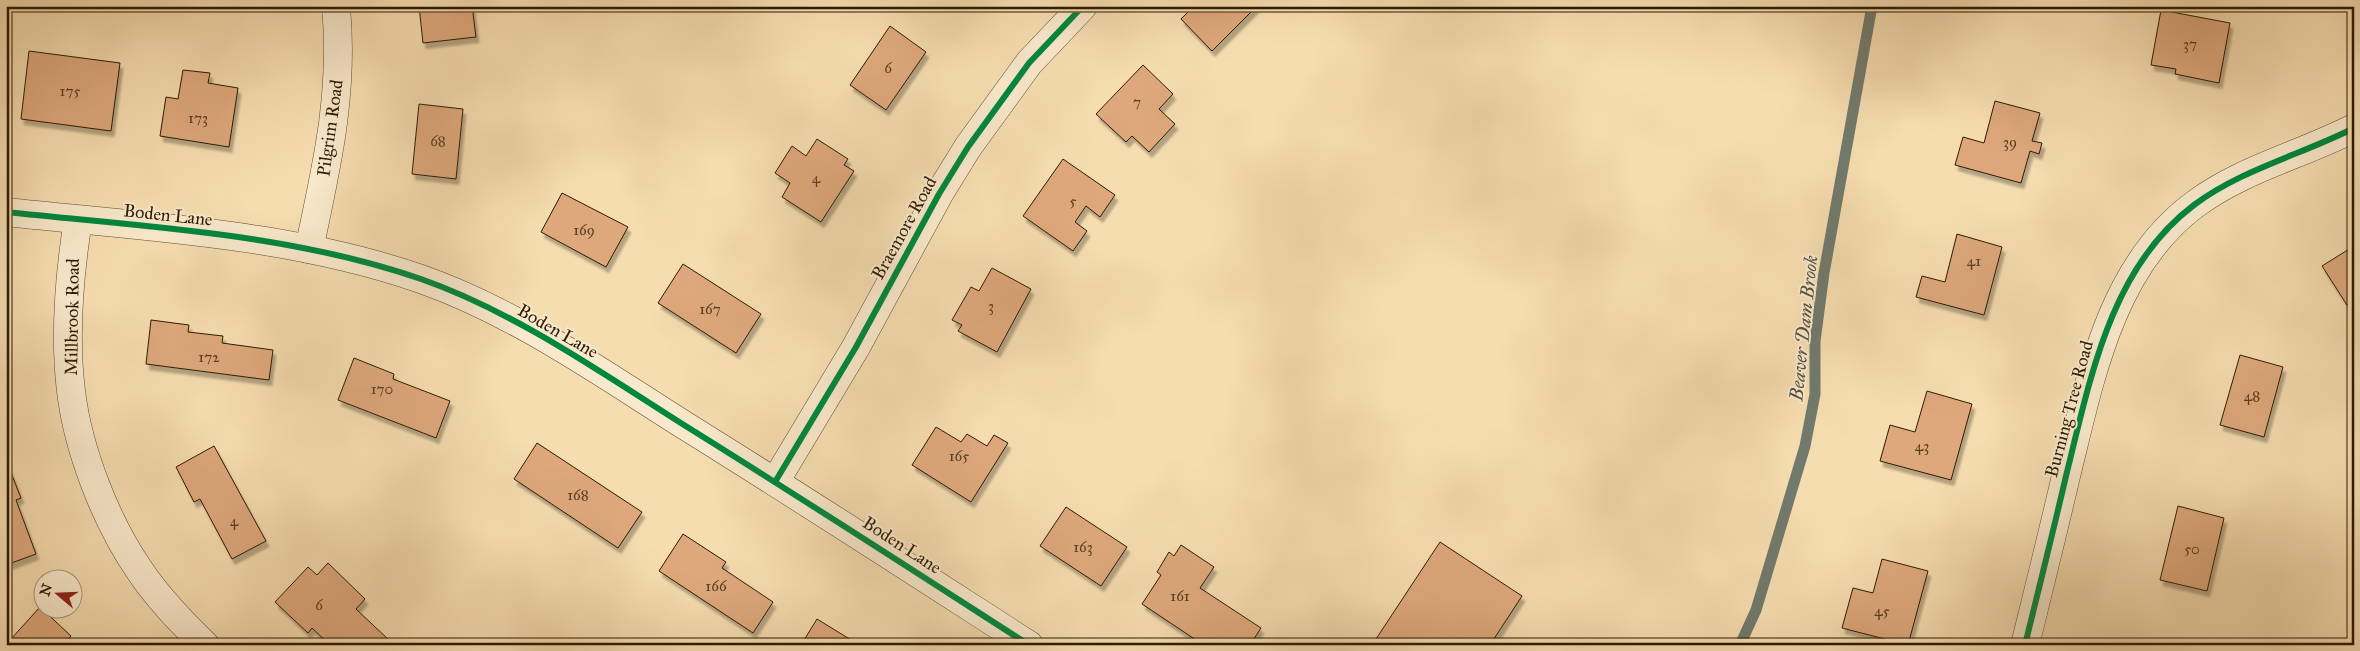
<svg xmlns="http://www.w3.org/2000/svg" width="2360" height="651" font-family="'IM FELL Great Primer',serif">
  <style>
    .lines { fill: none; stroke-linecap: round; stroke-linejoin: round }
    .stream { stroke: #717a6d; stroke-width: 11 }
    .building { fill: #dea87c; stroke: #2b1a02; filter: url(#shadow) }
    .minor-casing { stroke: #5e4b2e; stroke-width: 29 }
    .tertiary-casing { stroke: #5e4b2e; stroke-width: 29 }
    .minor { stroke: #f9e9cc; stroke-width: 28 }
    .tertiary { stroke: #f9e9cc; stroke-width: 28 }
    .cycleway-casing { stroke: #f9e9cc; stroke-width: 9 }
    .cycleway { stroke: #00873e; stroke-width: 6 }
    .labels { text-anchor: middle; stroke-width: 4; stroke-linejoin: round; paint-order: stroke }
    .number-label { font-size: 15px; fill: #583e20 }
    .street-label { font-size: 18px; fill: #2b1a02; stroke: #f9e9cc }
    .water-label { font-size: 19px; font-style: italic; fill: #545241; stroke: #f9e9cc }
  </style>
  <defs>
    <filter id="shadow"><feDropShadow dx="3" dy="5.5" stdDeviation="1" flood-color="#0004"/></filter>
  </defs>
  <rect width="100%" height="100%" fill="#f6ddb0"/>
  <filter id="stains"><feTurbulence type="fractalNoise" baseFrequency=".004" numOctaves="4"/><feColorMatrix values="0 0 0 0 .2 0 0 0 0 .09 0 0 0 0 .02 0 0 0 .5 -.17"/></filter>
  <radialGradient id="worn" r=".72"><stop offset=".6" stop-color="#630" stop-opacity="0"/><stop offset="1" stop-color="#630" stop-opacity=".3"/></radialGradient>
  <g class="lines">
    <polyline class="stream" points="1740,645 1756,610 1805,446 1815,394 1815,341 1824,273 1872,6"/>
  </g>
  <g class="building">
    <polygon points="419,6 472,6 476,37 423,43"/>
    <polygon points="1194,6 1257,6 1212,51 1181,19"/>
    <polygon points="2161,10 2230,23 2219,83 2175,74 2176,69 2151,65"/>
    <polygon points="890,26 926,52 886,110 850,85"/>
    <polygon points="29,51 120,63 111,131 21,119"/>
    <polygon points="1143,65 1173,94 1159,109 1175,124 1149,152 1132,136 1126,142 1096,114"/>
    <polygon points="183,70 210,73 208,83 238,88 229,147 160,136 166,97 178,99"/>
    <polygon points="1995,101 2040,113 2032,141 2042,143 2039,154 2030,151 2021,183 1955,165 1963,137 1984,143"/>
    <polygon points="419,104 463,109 456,179 412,174"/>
    <polygon points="817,139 848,159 844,165 854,171 821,222 782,197 790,183 775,173 792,146 806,156"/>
    <polygon points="1063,159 1115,195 1100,217 1086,206 1075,222 1087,231 1073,251 1023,216"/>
    <polygon points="562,193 628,227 606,267 541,232"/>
    <polygon points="1957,234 2002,247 1984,315 1916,297 1922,276 1945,282"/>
    <polygon points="2354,246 2354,300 2347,305 2322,266"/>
    <polygon points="683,264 761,314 736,353 658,303"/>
    <polygon points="992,268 1031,289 997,352 958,331 962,325 952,320 971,287 979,291"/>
    <polygon points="151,320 189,325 188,332 223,336 222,343 273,350 269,380 146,364"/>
    <polygon points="2240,355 2283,367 2264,437 2220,425"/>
    <polygon points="354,358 394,374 393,379 450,401 436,438 338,400"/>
    <polygon points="1927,391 1972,404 1951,480 1880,461 1890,425 1915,432"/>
    <polygon points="936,427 961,442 967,434 987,446 994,435 1008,443 971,502 912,465"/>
    <polygon points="537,443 642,512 618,548 514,479"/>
    <polygon points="214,446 266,541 232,559 200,499 194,502 176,467"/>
    <polygon points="6,460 21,498 16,500 36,554 6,565"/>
    <polygon points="2178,506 2224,518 2207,591 2160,580"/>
    <polygon points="1066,507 1127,547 1101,586 1040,546"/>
    <polygon points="683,534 726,562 722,568 773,602 753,633 659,571"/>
    <polygon points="1440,542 1522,596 1490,645 1378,645 1374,642"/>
    <polygon points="1181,545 1214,567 1200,588 1261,628 1250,645 1196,645 1199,642 1142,604 1161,575 1157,572 1169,552 1174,556"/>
    <polygon points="1882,559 1928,571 1908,645 1842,628 1853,588 1873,593"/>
    <polygon points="328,563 365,599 356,609 390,641 386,645 330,645 312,628 308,633 275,602 308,567 317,575"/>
    <polygon points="40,607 71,636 67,640 72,645 17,645 11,639"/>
    <polygon points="817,619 856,643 854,645 801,645"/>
  </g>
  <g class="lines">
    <defs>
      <g id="minor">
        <path d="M78,220C69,277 64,334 71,391C78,450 106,522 140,571C158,598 181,622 205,645"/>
        <path d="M309,249C327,165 344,93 336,6"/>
        <polyline points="775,482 856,347 939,194 968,147 1029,63 1083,6"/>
        <path d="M2025,645C2039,588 2053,532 2066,476C2090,380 2110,268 2194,205C2242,169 2301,155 2354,128"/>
      </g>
      <path id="tertiary" d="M6,212C145,227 288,233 421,279C515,312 600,372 684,425C800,497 914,571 1029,645"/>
    </defs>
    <use href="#minor" class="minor-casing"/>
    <use href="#tertiary" class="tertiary-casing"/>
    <use href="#minor" class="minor"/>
    <use href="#tertiary" class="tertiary"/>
    <defs>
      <g id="cycleway">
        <path d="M6,212C145,227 288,233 421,279C515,312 600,372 684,425C800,497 914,571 1029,645"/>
        <polyline points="775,482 856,347 939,194 968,147 1029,63 1083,6"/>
        <path d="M2025,645C2039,588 2053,532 2066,476C2090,380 2110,268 2194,205C2242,169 2301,155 2354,128"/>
      </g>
    </defs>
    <use href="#cycleway" class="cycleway-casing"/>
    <use href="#cycleway" class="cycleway"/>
  </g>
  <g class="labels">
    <g class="number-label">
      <text x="2190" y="49">37</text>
      <text x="888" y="73">6</text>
      <text x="70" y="96">175</text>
      <text x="1137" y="107">7</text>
      <text x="198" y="123">173</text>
      <text x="438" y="146">68</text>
      <text x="2010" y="147">39</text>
      <text x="816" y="183">4</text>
      <text x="1073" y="206">5</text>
      <text x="584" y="235">169</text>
      <text x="1974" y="266">41</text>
      <text x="991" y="311">3</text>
      <text x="710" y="314">167</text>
      <text x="209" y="362">172</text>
      <text x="382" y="394">170</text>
      <text x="2252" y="401">48</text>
      <text x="1922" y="451">43</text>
      <text x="959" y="461">165</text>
      <text x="578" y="500">168</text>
      <text x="234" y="526">4</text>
      <text x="1083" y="552">163</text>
      <text x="2192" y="554">50</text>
      <text x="716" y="591">166</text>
      <text x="1180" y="601">161</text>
      <text x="319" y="610">6</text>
      <text x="1882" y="616">45</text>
    </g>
    <g class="street-label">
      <text transform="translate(330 128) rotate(-82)" y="6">Pilgrim Road</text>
      <text transform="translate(168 215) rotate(6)" y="6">Boden Lane</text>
      <text transform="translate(904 228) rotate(-61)" y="6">Braemore Road</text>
      <text transform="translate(72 317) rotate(-89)" y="6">Millbrook Road</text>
      <text transform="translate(558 331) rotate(30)" y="6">Boden Lane</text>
      <text transform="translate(2069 409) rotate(-75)" y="6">Burning Tree Road</text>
      <text transform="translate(902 545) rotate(33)" y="6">Boden Lane</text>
    </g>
    <g class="water-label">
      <text transform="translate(1803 328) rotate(-84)" y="7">Beaver Dam Brook</text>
    </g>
  </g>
  <rect width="2360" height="651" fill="none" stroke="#f6ddb0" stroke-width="25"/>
  <rect x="8" y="8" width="2345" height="636" fill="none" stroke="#2b1a02" stroke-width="2.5"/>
  <rect x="12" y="12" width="2335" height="626" fill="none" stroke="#2b1a02"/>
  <g transform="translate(58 594) rotate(289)"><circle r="24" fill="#f9e9cc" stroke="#a7967b"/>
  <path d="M0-4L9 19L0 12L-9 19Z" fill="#8f2418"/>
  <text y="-8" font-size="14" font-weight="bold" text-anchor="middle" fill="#2b1a02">N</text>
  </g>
  <rect width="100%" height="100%" filter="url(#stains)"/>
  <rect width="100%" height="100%" fill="url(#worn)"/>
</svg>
